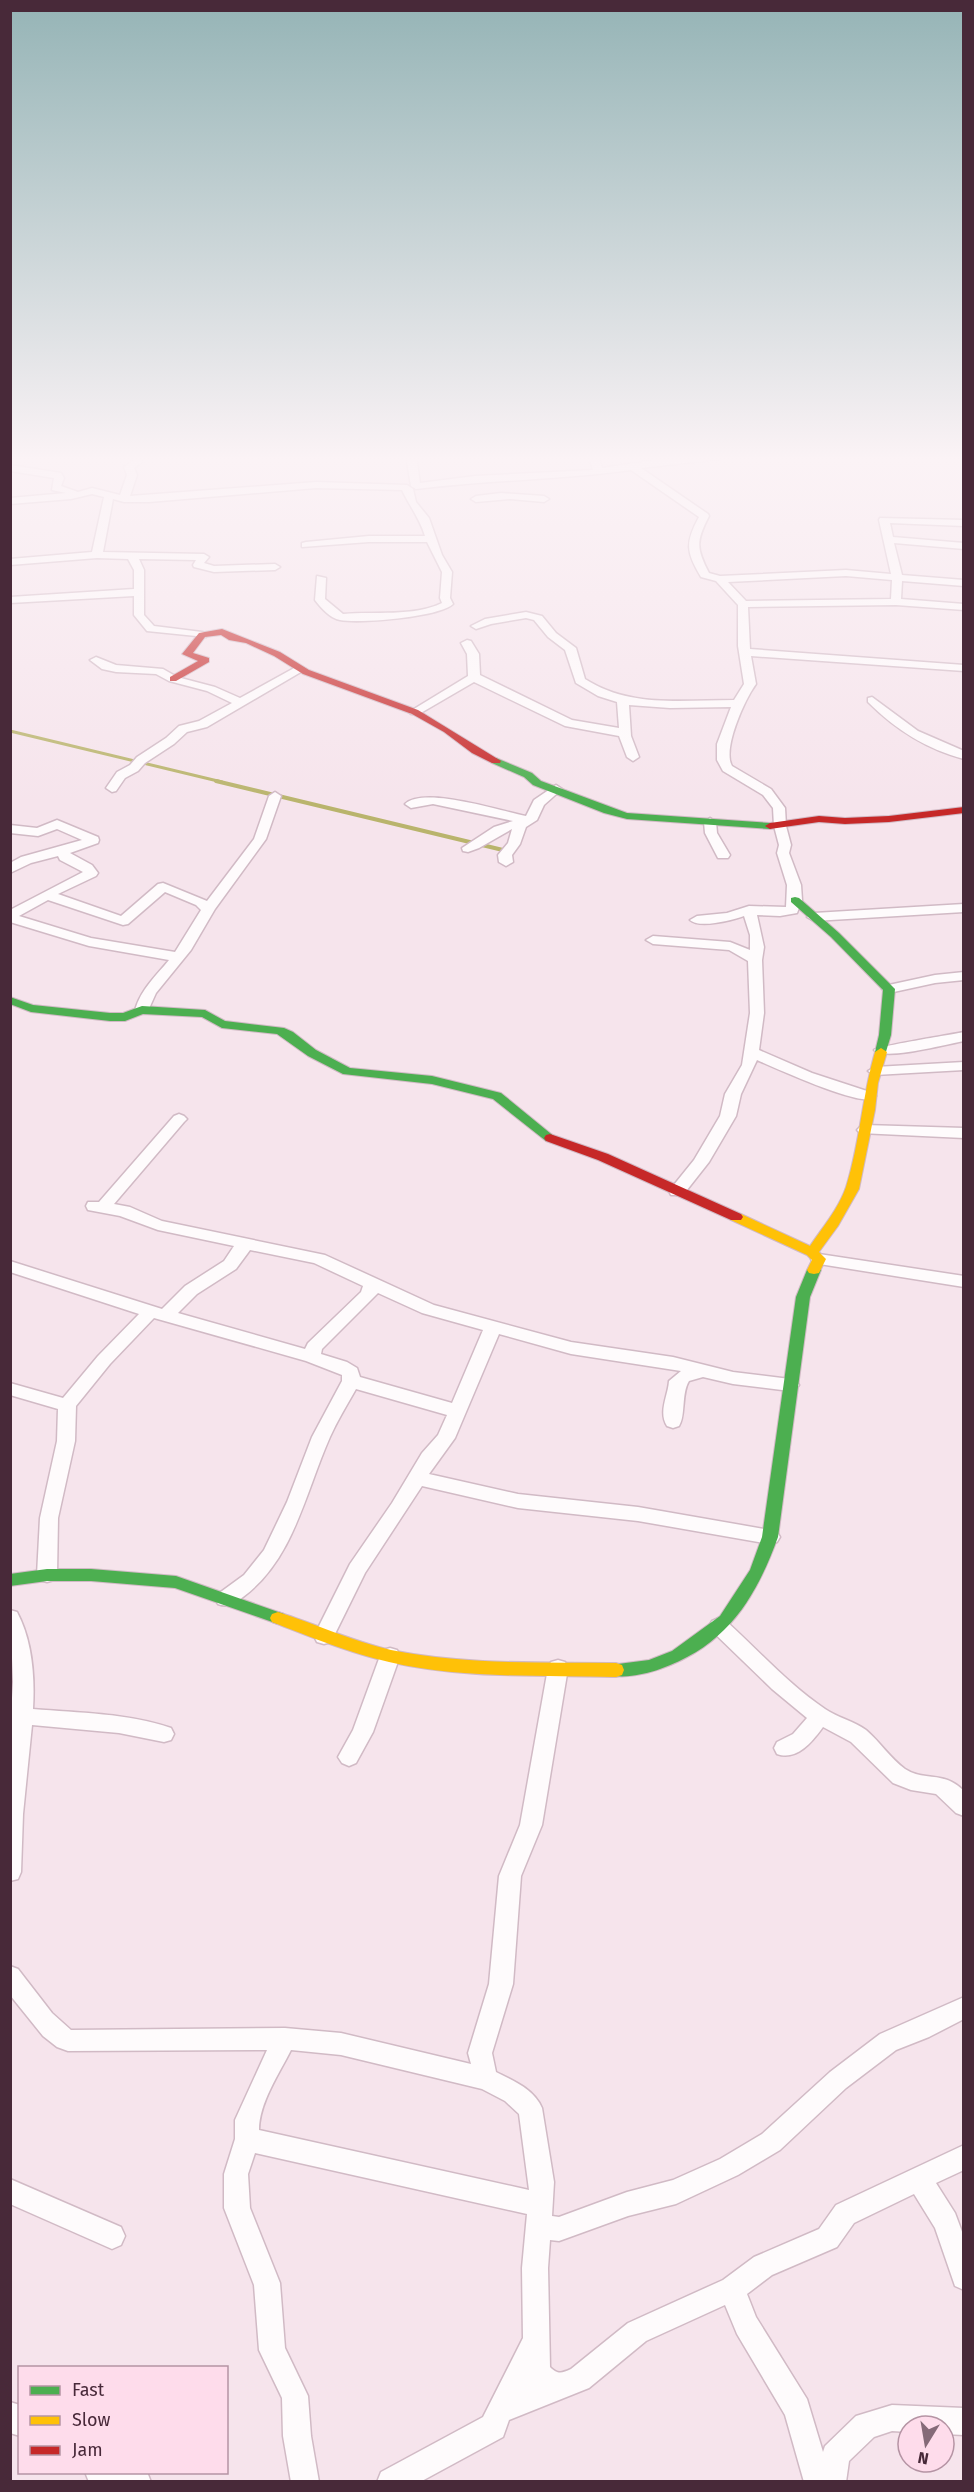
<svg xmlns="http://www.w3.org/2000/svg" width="974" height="2492" font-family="'Fira Sans',sans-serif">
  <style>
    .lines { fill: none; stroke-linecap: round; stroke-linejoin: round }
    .stream-far1 { stroke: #b9b46c; stroke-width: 3 }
    .stream { stroke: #b9b46c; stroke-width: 4 }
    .street-casing { stroke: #d1bac5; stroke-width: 3 }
    .fast-casing { stroke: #d1bac5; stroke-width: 2 }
    .slow-casing { stroke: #d1bac5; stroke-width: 2 }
    .jam-casing { stroke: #d1bac5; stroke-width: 2 }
    .street { fill: #fefbfc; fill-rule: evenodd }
    .fast { fill: #4caf50; fill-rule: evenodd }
    .slow { fill: #ffc107; fill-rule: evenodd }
    .jam { fill: #c62828; fill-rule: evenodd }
  </style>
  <rect width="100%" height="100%" fill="#f6e4ec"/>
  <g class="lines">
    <polyline class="stream-far1" points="10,731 222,782"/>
    <polyline class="stream" points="216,781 507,851"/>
    <defs>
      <g id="street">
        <path d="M134,456H144L141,463L134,468L137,475L130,496L316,482L407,485L413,489L416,502L429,518L442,555L452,572L450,598L453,604C440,617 359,624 340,620C330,618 321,608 315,600L317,576L326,578L325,599L343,614C375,611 413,617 442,603L440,598L442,572L427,542H369L302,547V543L306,542L369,536H425C420,519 409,505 402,490L316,488L149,502H124L113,499L103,552L204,554L209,557L204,563L214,566L275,564L280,567L275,570L214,572L194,567L193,565L196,560L139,559L144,570V615L154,626L202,632L206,633V637L147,631L134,615V596L10,603V597L134,589V570L128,559L97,558L10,565V559L92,552L104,497L92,494L71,499L10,504V498L66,493L52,490L54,478L10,471V465L61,473L64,478L61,486L78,492L92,488L120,495L127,475L124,467L134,460Z"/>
        <path d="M406,456H416L420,483L475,476L593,470L589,456H599L602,468L682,456H725L720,459L641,468L708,514L709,516C696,541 696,548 709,573L720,576L846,570L891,574L879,520L880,518L964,520V526L890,523L893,537L964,543V549L894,543L902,575L964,580V586L902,581L901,599L964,604V610L896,605L748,607L750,649L964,665V671L751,656L756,684C745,699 722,749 732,766L771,789L785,808L786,826L791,845L789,853L801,885L802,900L797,913L780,916L757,915L764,947L762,960L764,1013L759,1050L812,1073L873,1093L876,1096L873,1099C854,1104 778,1069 757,1060L741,1094L736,1116L709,1162L683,1195H671L669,1191L694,1160L720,1116L725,1094L742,1065L750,1013L748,961L729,950L653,944L646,940L653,936L730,942L750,950V935L744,916C732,920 700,929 690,920L697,916L727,913L749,906L786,907L787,885L777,853L779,845L774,826L773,808L763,795L723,771L717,760V744L731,707L670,708L629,705L631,736L639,757L633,761L627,757L619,736L565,726L474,682L419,714H411L409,712L468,676L467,654L461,643L467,640L471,641L479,654L480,675L572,720L619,728L617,702L598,696L576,683L565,650L548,637L534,620L526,618L491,624L476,629L471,626L485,619L526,612L542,616L556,633L576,648L585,679C630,708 683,700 734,700L744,684L738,646V605L716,581L701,577C686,552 685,543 699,517L631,470C560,480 488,480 416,489L411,486ZM846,576L892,580L891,599L746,601L728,582Z"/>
        <polygon points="501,493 544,496 549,499 544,502 510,499 476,502 471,499 476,496"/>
        <polygon points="96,657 116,665 163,669 177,677 215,687 240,698 296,667 300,666 306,669 207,727 187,732 174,744 145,763 138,771 125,778 116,791 112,792 106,788 117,772 130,765 137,757 166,738 179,726 199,721 232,703 207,691 169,681 156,674 116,672 102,669 90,660"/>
        <path d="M872,697L918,731L964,751V759C926,749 895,729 868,702V698Z"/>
        <path d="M556,785L562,789L544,805L537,820L526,827L520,844L512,855L513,862L506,866L499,862L498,855L508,843L512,829L479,848L468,852L463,851L462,848L494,827L513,821L433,804L411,808L405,804C424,786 500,811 526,816L534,800Z"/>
        <path d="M275,792L281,796L266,839L215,909L191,950L156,993L147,1013H137L135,1010C141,989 156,976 169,960L89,946L10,922V910L83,872L60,860L58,856L31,863L10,873V863L21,857L82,840L57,829L38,836L10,833V825L37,828L57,820L98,837L99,840L98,843L70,853L92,865L98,873L96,876L58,894L121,916L158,884L163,883L207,901L254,839L269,796ZM165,892L196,905L201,910L175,952L91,938L19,916L48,900L123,925L128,924Z"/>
        <polygon points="710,818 716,822 717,833 730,855 728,858 718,858 705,833 704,822"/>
        <polygon points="964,904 964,912 814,921 807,917 814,913"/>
        <polygon points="964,972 964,980 935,983 889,993 882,989 884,986 935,975"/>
        <path d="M964,1032V1041C947,1044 884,1061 874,1050C878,1046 950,1035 964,1032Z"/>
        <polygon points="964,1062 964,1070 875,1075 868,1071 875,1067"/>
        <path d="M179,1114L184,1116L187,1119L184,1122L114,1204L130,1207L162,1221L325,1255L434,1305L571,1342L673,1357L733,1372L790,1379L796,1381L799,1385L796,1389L790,1391L733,1384L703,1377L689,1381C681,1394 686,1415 679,1426L673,1428L667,1426C658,1412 668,1396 669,1381L681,1371L571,1354L499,1334L455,1438L429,1474L518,1494L638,1507L770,1530L777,1532L780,1537L777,1542L770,1544L638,1521L518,1508L422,1486L365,1573L331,1642L324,1644L317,1642L314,1636L350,1564L392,1503L422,1453L438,1435L447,1415L356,1389C347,1405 337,1421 330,1437C305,1493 294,1559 243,1597C234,1603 229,1608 218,1604L215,1599L218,1594L244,1575L264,1550L287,1502L312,1437L342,1381V1375L306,1361L154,1318L110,1364L76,1406L75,1441L58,1518L57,1575L54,1580L47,1582L40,1580L37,1575L40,1518L57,1441L58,1409L10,1395V1383L63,1398L98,1356L139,1314L10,1272V1261L162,1309L185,1286L224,1261L234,1246L158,1230L120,1216L88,1210L86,1206L88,1202H99L174,1116ZM250,1250L314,1263L363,1286L361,1292L308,1343L305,1349L178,1313L197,1294L236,1269ZM378,1293L422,1313L483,1330L452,1403L360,1377L357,1368L347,1362L321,1354L322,1349Z"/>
        <polygon points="865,1125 964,1128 964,1138 860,1133 857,1130 860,1127"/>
        <polygon points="819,1254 964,1276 964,1287 813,1263 811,1259 813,1255"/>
        <path d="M10,1610L17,1612C32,1640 35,1677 33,1709C79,1713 128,1713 171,1728L174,1734L171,1740L164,1742L119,1733L32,1725L23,1814L21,1872L18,1879L10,1881V1730L13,1682Z"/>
        <path d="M719,1618L726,1621C758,1650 789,1685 825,1709C838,1718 854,1721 866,1730C880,1742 890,1758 905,1769C925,1782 943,1770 964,1791V1816L956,1813L936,1794L911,1790L893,1783L851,1742L823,1727C812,1742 797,1761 777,1754L774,1748L777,1742L793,1734L807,1718L772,1689L712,1631L709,1626L712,1621Z"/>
        <polygon points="390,1648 397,1650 400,1656 373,1732 356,1763 349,1766 342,1763 338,1757 353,1730 380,1656 383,1650"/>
        <path d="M558,1660L565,1662L568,1668L542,1825L521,1876L513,1984L492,2053L496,2072C514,2081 534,2089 542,2108L554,2182L552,2216L559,2217L627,2192L673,2180L720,2159L762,2134L830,2072L880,2034L964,1997V2019L929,2037L896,2050L846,2088L780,2150L738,2175L676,2204L628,2216L559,2241L550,2240L548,2268L550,2367C558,2375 562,2373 571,2369L628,2323L723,2280L754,2257L819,2229L836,2205L964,2145V2170L936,2183L955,2213L964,2237V2290L955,2286L935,2228L914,2194L854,2223L837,2247L772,2275L747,2294L756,2317L807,2399L823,2452L825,2446L856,2416L892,2405L964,2408V2435L944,2434V2426H908V2432L892,2431L874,2437L849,2461L846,2482H804L785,2415L737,2334L725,2305L646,2341L589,2388L509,2420L503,2437L420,2482H377L381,2472L483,2417L523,2338L522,2268L527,2214L255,2153L248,2174L250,2208L280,2283L285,2348L308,2396L311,2436L319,2482H291L283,2436L282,2398L259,2350L254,2285L224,2208V2174L235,2139V2120L267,2050L68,2051L57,2047L43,2036L10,1995V1966L18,1969L52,2013L71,2030L285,2028L341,2033L471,2064L468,2053L489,1984L499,1876L520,1825L548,1668L551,1662ZM291,2050L341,2055L482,2089L505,2101L519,2114L529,2190L259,2130C259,2103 279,2074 291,2050Z"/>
        <polygon points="10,2179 121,2227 125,2236 121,2245 112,2249 10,2204"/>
        <polygon points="10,2402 20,2405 20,2436 10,2433"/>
        <polygon points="85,2472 147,2472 151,2482 89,2482"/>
      </g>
      <g id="fast">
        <polygon points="496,758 532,773 541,781 627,813 770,823 775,826 770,829 627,819 604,813 533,785 524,777 492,763 491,761"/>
        <polygon points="795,897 799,898 839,933 895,989 891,1035 885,1055 877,1055 875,1052 879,1035 883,990 831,937 791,902 791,898"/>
        <polygon points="10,997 33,1005 110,1013 123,1013 142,1006 205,1010 225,1021 284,1028 293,1032 316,1050 350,1068 432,1076 501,1093 556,1138 554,1141 546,1141 493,1099 432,1084 343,1074 308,1056 277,1034 222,1028 202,1017 143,1014 125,1021 110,1021 31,1012 10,1004"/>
        <path d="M814,1266L821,1270L810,1297L778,1537C755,1600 726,1646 660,1669C646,1674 624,1679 610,1675L608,1670L610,1665L649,1660L672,1651L720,1616L750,1570L762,1537L796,1297L807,1270Z"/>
        <polygon points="47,1569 91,1569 176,1576 284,1614 286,1618 284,1622 278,1624 175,1588 91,1581 47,1581 10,1586 10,1574"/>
      </g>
      <g id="slow">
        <path d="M881,1048L887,1052L878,1083L875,1110L859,1189L838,1226L819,1252L826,1259L819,1273L814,1274L809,1273L807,1270L812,1260L807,1255L731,1220L729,1217L731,1214H741L810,1246C822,1228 839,1208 846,1187C860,1143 862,1096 875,1052Z"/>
        <path d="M278,1612C316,1624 352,1641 391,1650C465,1665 541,1662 616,1663L622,1665L624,1670L622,1675L616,1677C540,1675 463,1679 389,1662C349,1653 311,1637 272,1622L270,1618L272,1614Z"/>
      </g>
      <g id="jam">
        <polygon points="222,629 280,652 309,670 418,710 501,761 500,763 492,763 472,753 444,732 412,714 303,674 274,656 246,643 229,640 221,635 205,637 193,653 209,658 209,662 176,681 170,681 170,677 198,661 182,654 199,633"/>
        <polygon points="964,807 964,813 889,822 845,824 819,822 770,829 765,826 770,823 819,816 845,818 889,816"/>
        <polygon points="550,1134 608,1154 741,1214 743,1217 741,1220 731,1220 598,1160 546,1141 544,1138 546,1135"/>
      </g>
    </defs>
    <use href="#street" class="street-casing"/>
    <use href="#fast" class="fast-casing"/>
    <use href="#slow" class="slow-casing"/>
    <use href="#jam" class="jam-casing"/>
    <use href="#street" class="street"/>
    <use href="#fast" class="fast"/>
    <use href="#slow" class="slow"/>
    <use href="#jam" class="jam"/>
  </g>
  <linearGradient id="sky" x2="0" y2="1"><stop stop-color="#95b4b6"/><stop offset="0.57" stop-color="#fbf3f6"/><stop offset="1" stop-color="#fbf3f6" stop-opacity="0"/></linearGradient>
  <rect width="974" height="805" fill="url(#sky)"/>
  <rect width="974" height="2492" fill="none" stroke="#482939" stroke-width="24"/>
  <rect x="18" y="2366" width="210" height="108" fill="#fedceb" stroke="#b594a4" stroke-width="1.5"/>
  <rect x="30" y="2386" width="30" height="9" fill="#4caf50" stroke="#b594a4" stroke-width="1.5"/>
  <text x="72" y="2396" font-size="18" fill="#482939">Fast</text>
  <rect x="30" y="2416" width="30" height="9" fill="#ffc107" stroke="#b594a4" stroke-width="1.5"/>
  <text x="72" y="2426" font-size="18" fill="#482939">Slow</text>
  <rect x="30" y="2446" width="30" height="9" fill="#c62828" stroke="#b594a4" stroke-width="1.5"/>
  <text x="72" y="2456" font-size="18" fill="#482939">Jam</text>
  <g transform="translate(926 2444) rotate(191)"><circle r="28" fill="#fedceb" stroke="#b594a4" stroke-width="1.5"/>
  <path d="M0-4.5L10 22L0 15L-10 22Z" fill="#856a78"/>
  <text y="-9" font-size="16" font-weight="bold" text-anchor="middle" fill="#482939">N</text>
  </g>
</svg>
